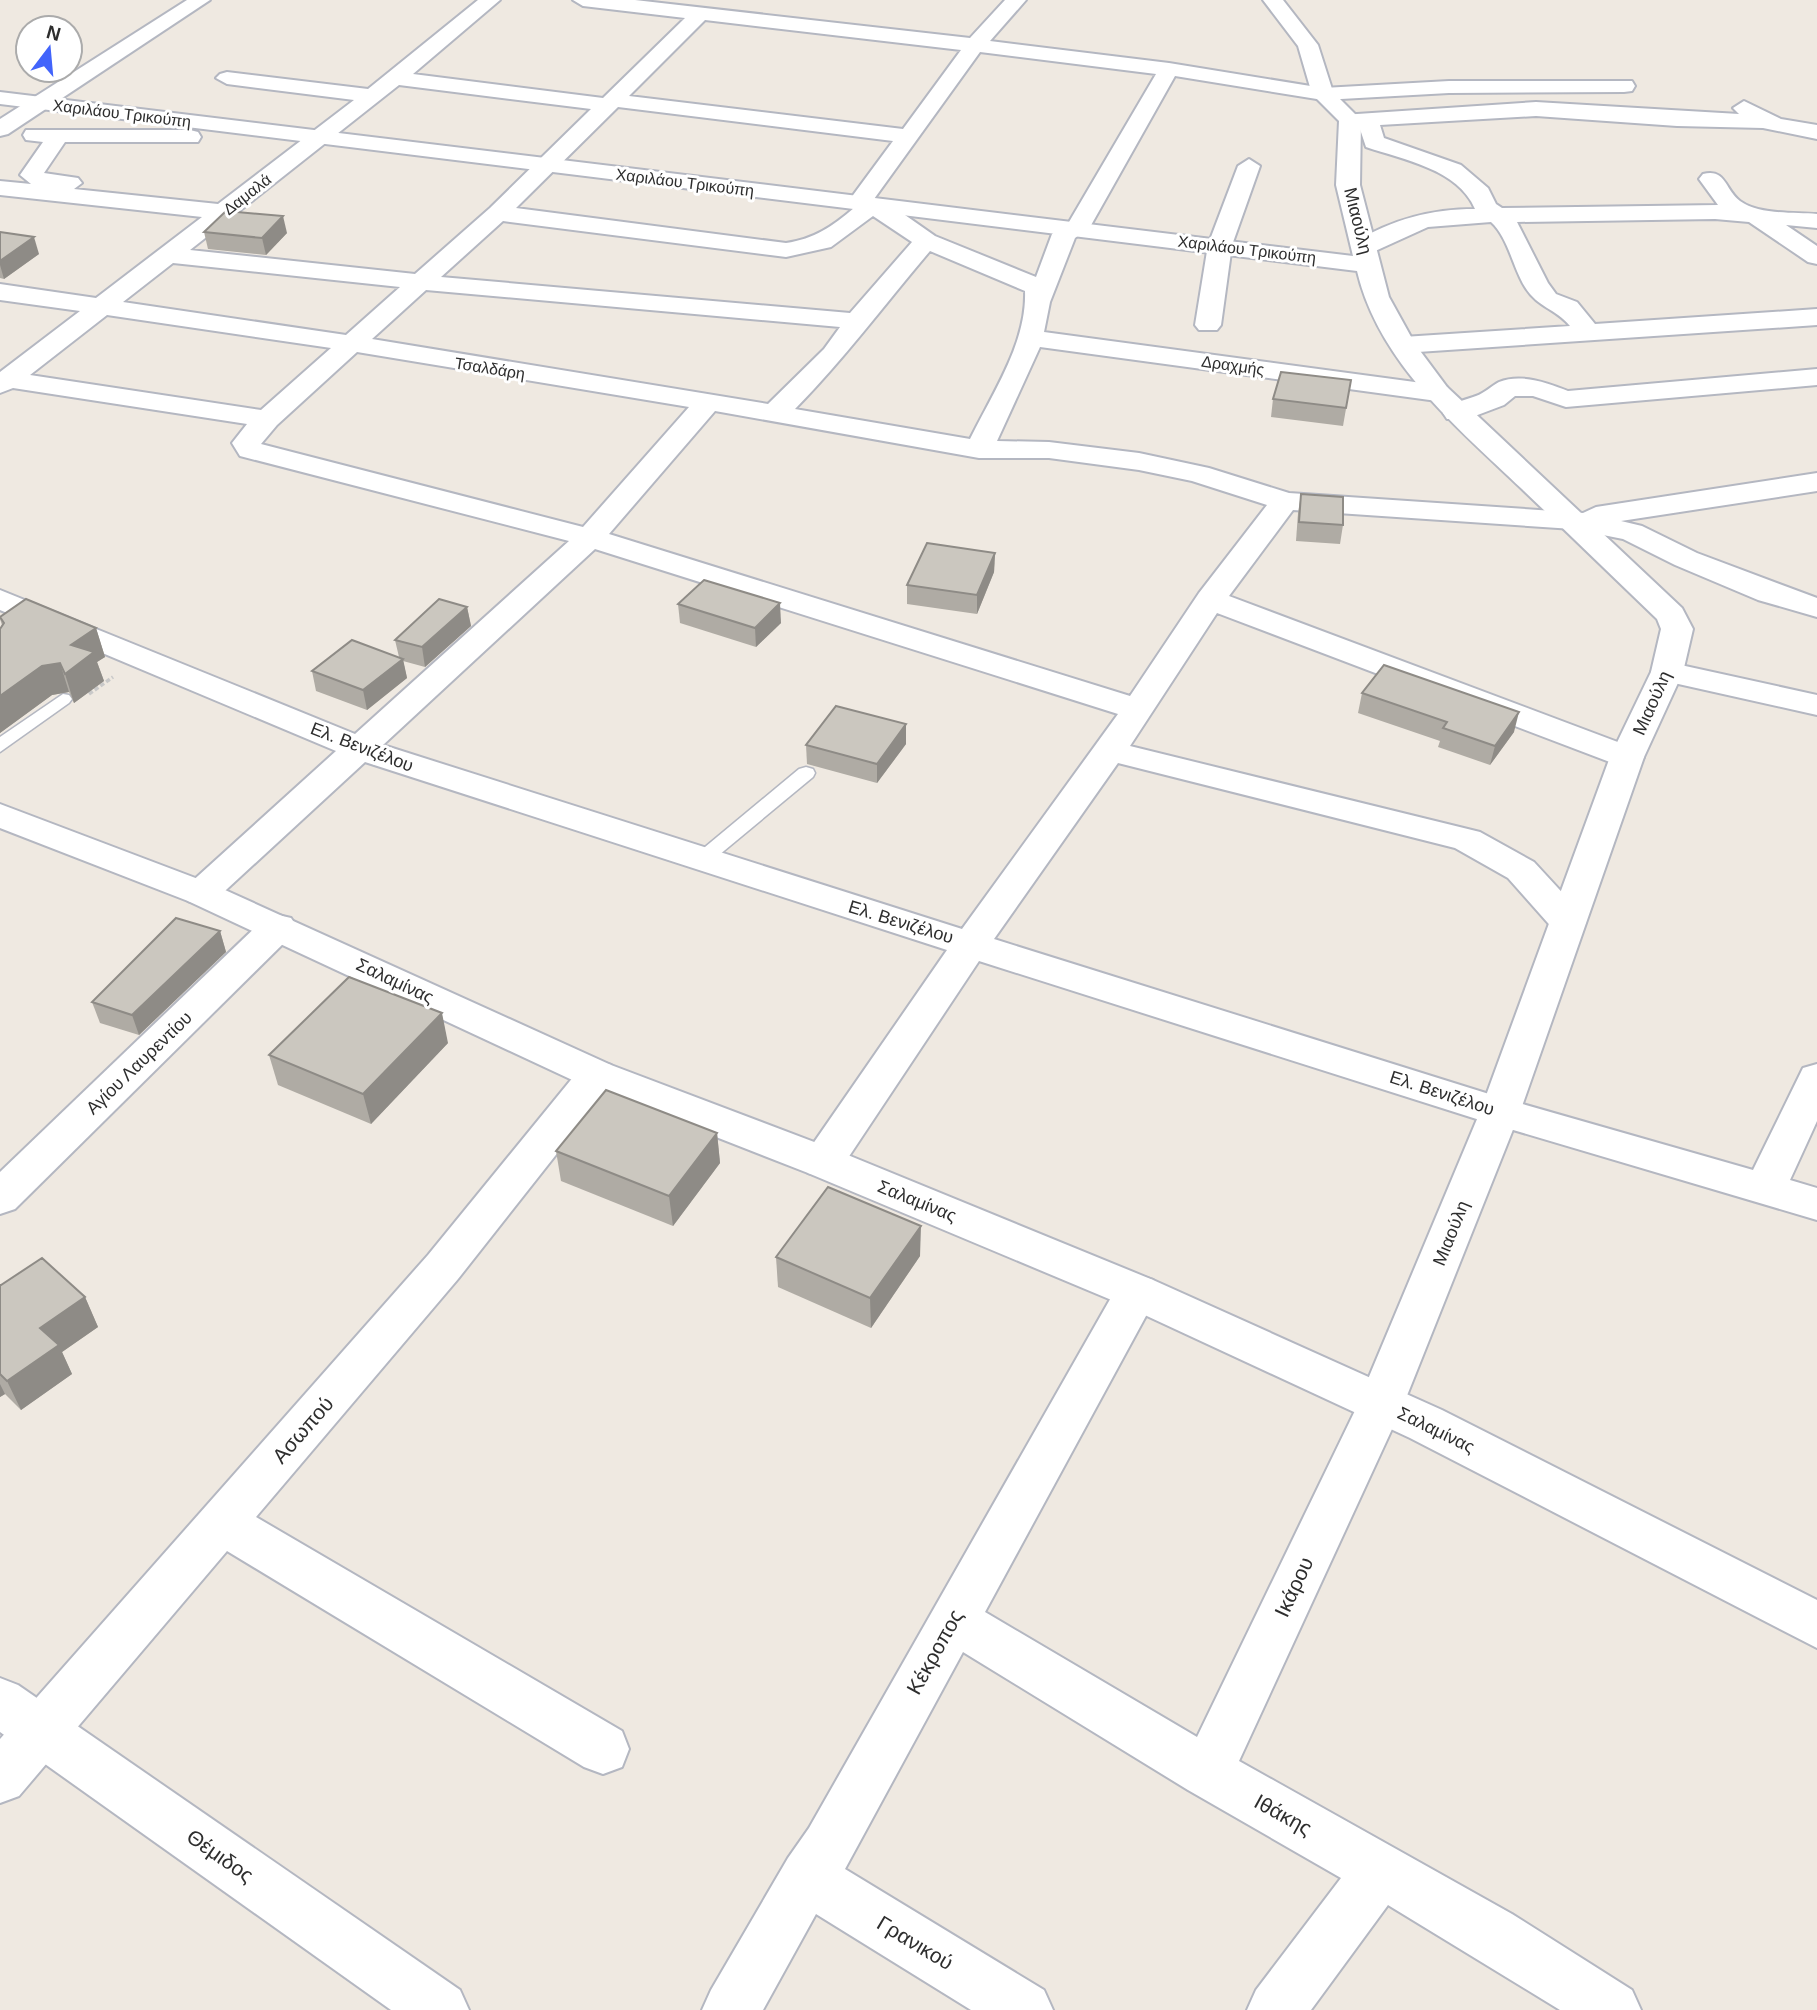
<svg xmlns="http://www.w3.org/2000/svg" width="1817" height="2010" font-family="Helvetica,sans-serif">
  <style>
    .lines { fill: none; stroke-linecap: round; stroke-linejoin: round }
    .service-casing { stroke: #b4b7c1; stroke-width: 3 }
    .minor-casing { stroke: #b4b7c1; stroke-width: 4 }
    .tertiary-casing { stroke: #b4b7c1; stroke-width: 4 }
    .secondary-casing { stroke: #b4b7c1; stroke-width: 4 }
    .path { stroke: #c9c9c9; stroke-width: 3.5; stroke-dasharray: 4.5 2.5; stroke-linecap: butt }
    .service { fill: #fff; fill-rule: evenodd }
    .minor { fill: #fff; fill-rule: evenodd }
    .tertiary { fill: #fff; fill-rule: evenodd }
    .secondary { fill: #fff; fill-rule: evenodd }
    .wall { fill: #afaba4 }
    .shaded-wall { fill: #8e8b86 }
    .building { fill: #cbc7bf; stroke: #8e8b86; stroke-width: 2 }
    .labels { text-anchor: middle; stroke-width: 6; stroke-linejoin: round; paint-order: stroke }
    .far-street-label { font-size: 16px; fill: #2e2e2e; stroke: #fff }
    .street-label { font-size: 18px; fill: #2e2e2e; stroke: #fff }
    .near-street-label { font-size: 21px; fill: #2e2e2e; stroke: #fff }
  </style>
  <rect width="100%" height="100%" fill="#efe9e1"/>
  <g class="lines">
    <defs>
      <g id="service">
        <polygon points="63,694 69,695 72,699 69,703 0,752 0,737"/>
        <polygon points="806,767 813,769 815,773 813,777 707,865 693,865 690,861 693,857 799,769"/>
      </g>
      <g id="minor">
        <polygon points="187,0 210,0 8,134 0,136 0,119"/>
        <path d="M478,0H500L413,74L603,98L685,18L583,6L573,0H635L970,38L1005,0H1026L990,41L1169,63L1323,88L1449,81H1632L1635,86L1632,91L1624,92L1449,93L1323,100L1175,76L1090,227L1075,238L1050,302L1044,332L1437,385L1447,387L1451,393L1447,399L1437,401L1040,347L997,441L1049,442L1139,453L1209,468L1289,493L1583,513L1596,507L1817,473V491L1621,521L1642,526L1697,553L1817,598V617L1758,600L1675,565L1623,539L1573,529L1293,510L1229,596L1639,750L1644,757L1639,764L1627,767L1615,764L1217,613L1130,746L1480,832L1534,862L1581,913L1586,922L1581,931L1568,934L1555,931L1508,878L1455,848L1118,763L994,939L1505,1099L1753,1170L1803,1068L1817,1064V1121L1790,1180L1817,1188V1220L1486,1122L979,961L838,1173L823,1177L808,1173L802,1162L808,1151L947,950L365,762L214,901L201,905L188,901L183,893L188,885L336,751L0,610V590L355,734L569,541L240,456L232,443L247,424L13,388L0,393V372L80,311L0,300V284L96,298L202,217L0,195V181L31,184L20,175L43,142L26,140L23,135L26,130H190L198,132L201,137L198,142H65L44,173L78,178L82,183L74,189L218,204L354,100L227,84L216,78L220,74L227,72L368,89ZM705,20L961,50L903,129L629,96ZM980,52L1156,74L1069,222L1052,234L1036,277L935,236L895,208L874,199ZM399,85L591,109L490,208L415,274L190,250ZM618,107L893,141L848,202L854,208C833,226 814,239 786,243L516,208ZM873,216L912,242L850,313L441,277L503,221L786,257L831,247ZM930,251L1025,291C1027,343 992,394 970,439L795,409C844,359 885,304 930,251ZM173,263L400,287L346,335L123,302ZM426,290L840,327L824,349L768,404L372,339ZM107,315L331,348L261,410L30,375ZM357,352L689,407L583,527L261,444L277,425ZM715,411L979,458H1049L1139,470L1192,481L1267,505L1199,593L1130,696L609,534ZM595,549L1118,714L962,929L383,745Z"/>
        <path d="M1744,101L1781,119L1817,125V139L1763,128L1677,126L1536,116L1380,125L1384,138L1461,165L1488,188L1496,204L1502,208L1718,205L1699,179L1703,174C1726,168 1725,190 1740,201C1759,215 1794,212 1817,214V228L1786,225L1817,246V264L1808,262L1749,222L1715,219L1517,222L1548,283L1556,294L1577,302L1595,324L1817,309V325L1403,353L1394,351L1390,345L1394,339L1403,337L1570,326C1555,308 1538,308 1525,287C1513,268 1508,237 1491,222L1428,227L1373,252H1355L1352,247L1355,242C1393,219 1431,209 1475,209C1458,169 1404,160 1366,147L1359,126L1342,125L1339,120L1342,115L1536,102L1739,114L1733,108Z"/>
        <polygon points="1249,159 1260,166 1232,245 1221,325 1217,330 1199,330 1195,325 1208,245 1238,166"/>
        <path d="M1817,369V385L1566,407L1533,396H1515L1504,405L1467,419H1447L1443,413C1450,403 1465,400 1476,396C1485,393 1491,386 1499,382C1521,373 1548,383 1568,391Z"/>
        <polygon points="1667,662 1817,695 1817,715 1656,679 1651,672 1656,665"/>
        <polygon points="278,915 291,918 297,927 291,936 15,1209 0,1214 0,1172 265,918"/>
        <polygon points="597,1061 611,1065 617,1075 611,1085 458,1279 256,1517 622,1731 629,1749 622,1767 603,1774 584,1767 227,1551 19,1796 0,1803 0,1739 428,1255 583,1065"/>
        <polygon points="1137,1275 1153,1280 1159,1292 985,1612 1197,1737 1365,1390 1381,1384 1397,1390 1404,1403 1239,1761 1512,1914 1632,1990 1641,2010 1560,2010 1388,1905 1311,2010 1247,2010 1256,1990 1341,1878 1188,1790 963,1652 845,1869 1044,1990 1053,2010 971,2010 816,1914 763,2010 702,2010 711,1990 788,1858 809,1828 1121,1280"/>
      </g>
      <g id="tertiary">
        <path d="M1263,0H1283L1318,45L1333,92L1361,120L1360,185L1389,297L1415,344L1447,387L1682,608L1693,629L1683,672L1644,757L1520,1112L1404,1403L1397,1416L1381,1422L1365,1416L1358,1403L1480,1112L1610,757L1651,672L1661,629L1657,619C1612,576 1567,532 1522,489C1457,427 1379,363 1357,271L0,104V92L1353,256L1336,185L1339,121L1312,94L1298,46Z"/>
        <polygon points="0,1678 18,1685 460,1990 469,2010 391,2010 0,1732"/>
      </g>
      <polygon id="secondary" points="0,804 214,885 611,1065 838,1151 1153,1280 1442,1410 1817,1600 1817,1648 1410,1438 1121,1304 808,1173 583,1085 188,901 0,828"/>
    </defs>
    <use href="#service" class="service-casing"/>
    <use href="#minor" class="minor-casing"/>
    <use href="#tertiary" class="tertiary-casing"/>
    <use href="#secondary" class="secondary-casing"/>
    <polyline class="path" points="89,694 113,677"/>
    <use href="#service" class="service"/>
    <use href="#minor" class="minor"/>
    <use href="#tertiary" class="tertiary"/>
    <use href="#secondary" class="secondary"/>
  </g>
  <g class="wall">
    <polygon points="0,232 39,254 4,279 0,278"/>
    <polygon points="204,232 287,233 266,255 208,249"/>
    <polygon points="1351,380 1343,426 1271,417 1273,399"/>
    <polygon points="1301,494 1343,525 1340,544 1296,541 1298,513"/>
    <polygon points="995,553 994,572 977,614 907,604 907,585"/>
    <polygon points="678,604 781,623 756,647 680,623"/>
    <polygon points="467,607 471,626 425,667 403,661 407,678 367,710 316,691 312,671 399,657 395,640"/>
    <polygon points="0,619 96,628 105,657 97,662 104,681 74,703 69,692 52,695 0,733 0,629 2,625"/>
    <polygon points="1362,693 1514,732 1490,765 1438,747 1440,741 1358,713"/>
    <polygon points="906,724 906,744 877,783 807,764 806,745"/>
    <polygon points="220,931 226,952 139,1035 100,1023 92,1002"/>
    <polygon points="448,1043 371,1124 278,1085 269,1055"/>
    <polygon points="717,1133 720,1163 673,1226 561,1181 556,1151"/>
    <polygon points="920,1256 871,1328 778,1287 776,1257"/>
    <polygon points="0,1285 85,1297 98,1327 62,1352 72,1374 21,1410 5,1394 0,1397"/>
  </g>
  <g class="shaded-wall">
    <polygon points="283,216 287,233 266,255 262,238"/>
    <polygon points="34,237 39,254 4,279 0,265 0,261"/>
    <polygon points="995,553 994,572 977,614 977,595"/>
    <polygon points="780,603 781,623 756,647 755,628"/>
    <polygon points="467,607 471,626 425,667 422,647"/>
    <polygon points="96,628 105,657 97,662 104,681 74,703 65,674 71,645"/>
    <polygon points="403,659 407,678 367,710 363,690"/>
    <polygon points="60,663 69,692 52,695 0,733 0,696 42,666"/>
    <polygon points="1519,712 1514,732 1490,765 1495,746"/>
    <polygon points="906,724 906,744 877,783 877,764"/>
    <polygon points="220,931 226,952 139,1035 132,1015"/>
    <polygon points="442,1013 448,1043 371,1124 363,1094"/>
    <polygon points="717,1133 720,1163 673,1226 669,1196"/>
    <polygon points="921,1226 920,1256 871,1328 870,1298"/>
    <polygon points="85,1297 98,1327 62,1352 72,1374 21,1410 7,1381 40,1328"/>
    <polygon points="0,1384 5,1394 0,1397"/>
  </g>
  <g class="building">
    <polygon points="226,211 283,216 262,238 204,232"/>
    <polygon points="0,232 34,237 0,261"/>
    <polygon points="1281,372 1351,380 1346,408 1273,399"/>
    <polygon points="1301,494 1343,497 1343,525 1299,522"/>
    <polygon points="927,543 995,553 977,595 907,585"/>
    <polygon points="704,580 780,603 755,628 678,604"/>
    <polygon points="26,599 96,628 71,645 94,652 65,674 60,663 42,666 0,696 0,629 4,623 0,617"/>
    <polygon points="439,599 467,607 422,647 395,640"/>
    <polygon points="352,640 403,659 363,690 312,671"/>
    <polygon points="1384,665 1519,712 1495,746 1443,728 1447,722 1362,693"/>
    <polygon points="836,706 906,724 877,764 806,745"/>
    <polygon points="176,918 220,931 132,1015 92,1002"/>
    <polygon points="349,977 442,1013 363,1094 269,1055"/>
    <polygon points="606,1090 717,1133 669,1196 556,1151"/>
    <polygon points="828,1187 921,1226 870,1298 776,1257"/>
    <polygon points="42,1258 85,1297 40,1328 59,1345 7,1381 0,1374 0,1285 1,1285"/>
  </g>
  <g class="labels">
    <g class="far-street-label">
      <text transform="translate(122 113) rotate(7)" y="6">Χαριλάου Τρικούπη</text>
      <text transform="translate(685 182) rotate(7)" y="6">Χαριλάου Τρικούπη</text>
      <text transform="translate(247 194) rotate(-38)" y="6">Δαμαλά</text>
      <text transform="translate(1247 249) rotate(7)" y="6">Χαριλάου Τρικούπη</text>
      <text transform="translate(1233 365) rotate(8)" y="6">Δραχμής</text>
      <text transform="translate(490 368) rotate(9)" y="6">Τσαλδάρη</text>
    </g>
    <g class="street-label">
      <text transform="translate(1358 221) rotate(76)" y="6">Μιαούλη</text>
      <text transform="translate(1652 703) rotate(-66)" y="6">Μιαούλη</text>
      <text transform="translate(362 747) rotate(21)" y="6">Ελ. Βενιζέλου</text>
      <text transform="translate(901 922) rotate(17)" y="6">Ελ. Βενιζέλου</text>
      <text transform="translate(395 981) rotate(25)" y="6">Σαλαμίνας</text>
      <text transform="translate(139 1063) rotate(-44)" y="6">Αγίου Λαυρεντίου</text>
      <text transform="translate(1442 1093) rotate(18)" y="6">Ελ. Βενιζέλου</text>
      <text transform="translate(917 1201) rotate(22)" y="6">Σαλαμίνας</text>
      <text transform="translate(1451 1233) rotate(-68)" y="6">Μιαούλη</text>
      <text transform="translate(1436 1430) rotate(26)" y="6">Σαλαμίνας</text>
    </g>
    <g class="near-street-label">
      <text transform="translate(303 1430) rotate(-49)" y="7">Ασωπού</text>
      <text transform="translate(1294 1587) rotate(-65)" y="7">Ικάρου</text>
      <text transform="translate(935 1652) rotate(-61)" y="7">Κέκροπος</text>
      <text transform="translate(1283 1815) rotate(29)" y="7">Ιθάκης</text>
      <text transform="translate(220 1856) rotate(35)" y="7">Θέμιδος</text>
      <text transform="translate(915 1943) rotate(31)" y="7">Γρανικού</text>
    </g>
  </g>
  <g transform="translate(49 49) rotate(16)"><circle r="33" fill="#ffffff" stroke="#ababab" stroke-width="2"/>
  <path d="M0-5L12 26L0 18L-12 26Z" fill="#4264fb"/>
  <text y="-10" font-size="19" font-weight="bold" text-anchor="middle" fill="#2e2e2e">N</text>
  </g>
</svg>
